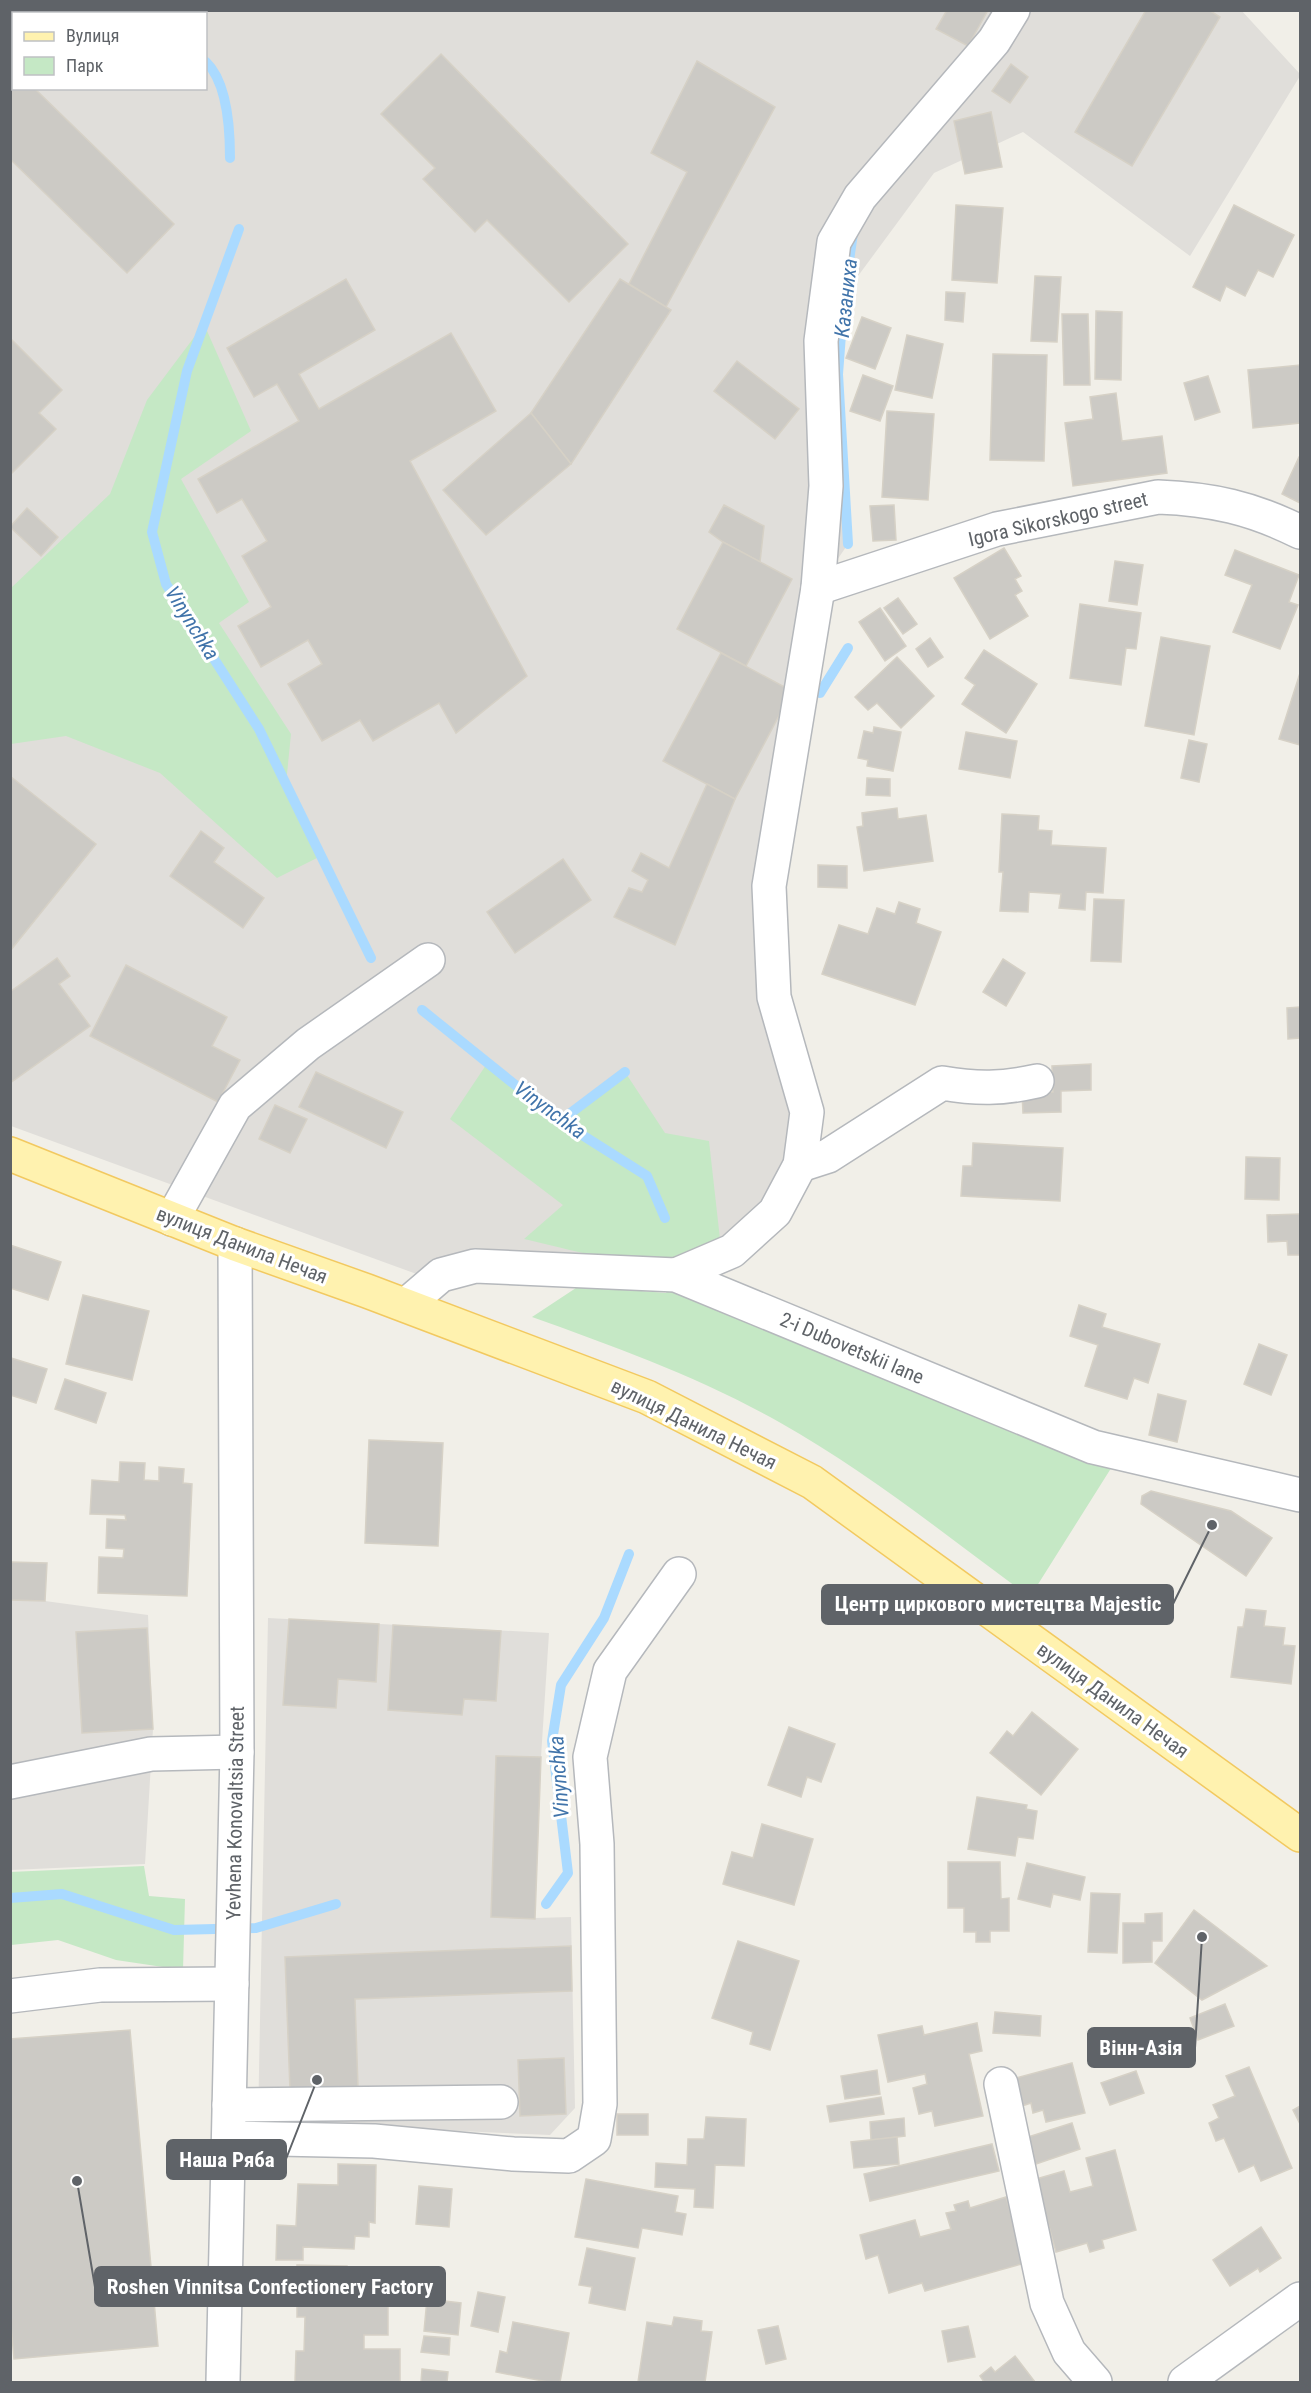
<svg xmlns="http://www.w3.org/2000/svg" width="1311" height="2393" font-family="'Roboto Condensed',sans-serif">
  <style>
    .industrial { fill: #e0deda; fill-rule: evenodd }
    .green { fill: #c5e8c5 }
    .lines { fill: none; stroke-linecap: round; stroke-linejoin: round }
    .stream { stroke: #aadaff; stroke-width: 10 }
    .building { fill: #cccac5; stroke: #d6d1c6; stroke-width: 1.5 }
    .minor-casing { stroke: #b5b8bc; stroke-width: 36 }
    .major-casing { stroke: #f2c960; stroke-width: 36 }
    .minor { stroke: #fff; stroke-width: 33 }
    .major { stroke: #fff2af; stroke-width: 33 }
    .labels { text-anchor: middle; stroke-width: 6; stroke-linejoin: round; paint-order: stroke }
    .street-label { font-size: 20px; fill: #5f6368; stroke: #fff }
    .water-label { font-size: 21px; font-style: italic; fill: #4174aa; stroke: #fff }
    .leader { fill: none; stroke: #5f6368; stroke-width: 2 }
    .callout-dot { fill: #5f6368; stroke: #fff; stroke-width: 2 }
    .callout { fill: #5f6368; stroke: #5f6368; stroke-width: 2 }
    .callout-label { font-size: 21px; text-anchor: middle; font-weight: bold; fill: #fff }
  </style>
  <rect width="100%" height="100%" fill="#f1efe8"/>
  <g class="industrial">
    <path d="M1241,10L1300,74V76L1190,256L1023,132L934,173L844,295L838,374L848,544L818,588L769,886L807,1112L775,1212L676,1275L433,1280L11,1126L10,11ZM14,14H206V88H14Z"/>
    <polygon points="10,1562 47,1563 45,1601 148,1615 153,1729 145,1864 11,1870"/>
    <polygon points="268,1618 549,1633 541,1757 535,1918 571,1917 575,2108 550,2135 258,2122"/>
  </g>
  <g class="green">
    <polygon points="204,324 251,431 181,479 249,602 219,623 291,734 286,784 321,856 277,878 160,773 66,736 11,744 11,588 110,494 147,400"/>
    <path d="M488,1062L560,1121L625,1072L665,1133L709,1141L720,1239C710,1244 700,1250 690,1254C641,1272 573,1250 524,1239L563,1205L450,1119Z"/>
    <path d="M676,1275L1120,1454L1030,1597C948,1537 868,1472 779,1422C701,1378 616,1347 532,1317L579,1286L666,1293Z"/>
    <polygon points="144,1866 149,1896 185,1899 183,1970 116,1960 58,1940 11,1945 10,1872"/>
  </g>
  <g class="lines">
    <g class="stream">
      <polyline points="151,10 154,14"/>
      <path d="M206,62C228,83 230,130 230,158"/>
      <polyline points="239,229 187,371 152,532 166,584 259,729 371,958"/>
      <polyline points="848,544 838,374 844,295 853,233"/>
      <polyline points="820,693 848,648"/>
      <polyline points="422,1010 560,1121 647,1176 665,1218"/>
      <polyline points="560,1121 625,1072"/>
      <polyline points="10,1898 62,1894 174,1930 256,1928 336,1904"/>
      <polyline points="546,1904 568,1873 552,1741 561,1685 604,1618 629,1554"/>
    </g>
  </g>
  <g class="building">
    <polygon points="947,10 988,10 968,46 936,29"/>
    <polygon points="1146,10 1209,10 1220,17 1132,166 1075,132"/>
    <polygon points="441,54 628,244 569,302 487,220 475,232 423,179 435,168 381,114"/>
    <polygon points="697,61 775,107 666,307 629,284 687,172 651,153"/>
    <polygon points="1011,64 1028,77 1010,103 992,91"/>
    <polygon points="10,65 14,68 14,88 34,88 174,224 127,273 10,159"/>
    <polygon points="991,112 1002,167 965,174 954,121"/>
    <polygon points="956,205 1003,208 997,283 952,280"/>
    <polygon points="1234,205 1294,235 1273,277 1258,270 1245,296 1226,286 1220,301 1193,287"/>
    <polygon points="1035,276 1061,277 1057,342 1031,341"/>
    <polygon points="346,279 375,330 299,374 319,409 451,333 496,411 410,461 527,676 456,733 439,703 373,741 360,720 322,741 288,684 322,664 308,640 261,667 238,626 271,607 242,556 267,541 242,499 217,513 198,479 299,421 277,384 254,397 227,348"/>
    <polygon points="620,279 671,310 571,464 531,413"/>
    <polygon points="946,292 965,293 963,322 945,320"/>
    <polygon points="1096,311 1122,312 1121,380 1095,379"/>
    <polygon points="1062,314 1088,314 1090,385 1064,385"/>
    <polygon points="862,317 891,328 875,369 846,358"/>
    <polygon points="907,335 943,344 932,398 895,390"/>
    <polygon points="10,338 62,390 39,413 56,429 10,475"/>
    <polygon points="993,354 1047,355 1044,461 990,460"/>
    <polygon points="737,361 799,409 775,439 714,391"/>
    <polygon points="1300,365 1300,423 1253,428 1248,370"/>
    <polygon points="863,375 893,386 880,421 850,411"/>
    <polygon points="1208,376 1220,412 1195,420 1184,383"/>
    <polygon points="1116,393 1122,441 1162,436 1167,473 1073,486 1065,423 1093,419 1090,397"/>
    <polygon points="887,411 934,414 928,500 882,497"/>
    <polygon points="531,413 571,464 486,535 443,490"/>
    <polygon points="1299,457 1300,457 1300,503 1282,494"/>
    <polygon points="724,505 764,526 760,562 723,542 709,532"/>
    <polygon points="894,505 896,540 873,541 870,506"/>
    <polygon points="27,508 58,537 41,556 10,527"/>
    <polygon points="723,542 792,579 746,666 677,629"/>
    <polygon points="1004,548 1021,576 1015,579 1022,591 1015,595 1028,616 990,639 954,578"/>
    <polygon points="1235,550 1299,575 1289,602 1298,605 1280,649 1233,632 1252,585 1225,575"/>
    <polygon points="1115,561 1143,565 1137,605 1109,601"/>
    <polygon points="898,598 917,624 903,634 884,608"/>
    <polygon points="1080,604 1141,613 1136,649 1126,648 1121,685 1070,678"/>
    <polygon points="880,608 906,646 885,661 859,622"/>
    <polygon points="1161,637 1210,646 1194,735 1145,726"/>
    <polygon points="930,638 943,657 928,667 916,649"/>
    <polygon points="984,650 1037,684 1006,733 962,704 975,685 965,678"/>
    <polygon points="721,653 792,691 735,799 663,761"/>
    <polygon points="897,657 934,696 901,728 877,703 868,710 855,697"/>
    <polygon points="1300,673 1300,745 1279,739"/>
    <polygon points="874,727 901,732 893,771 867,766 868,760 858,758 864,731 873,733"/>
    <polygon points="966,732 1017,741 1010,778 959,769"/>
    <polygon points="1189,740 1207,744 1199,782 1181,778"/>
    <polygon points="10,776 96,844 10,951"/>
    <polygon points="867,778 890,779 890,796 866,795"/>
    <polygon points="707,784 735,799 675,945 614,917 629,888 642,892 648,880 632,871 641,853 669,868"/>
    <polygon points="897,808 898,819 926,815 933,861 864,871 857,827 863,826 862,813"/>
    <polygon points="1002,814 1039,816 1038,830 1052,831 1051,845 1106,848 1103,893 1086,892 1085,910 1059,908 1061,894 1029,892 1028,912 1000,911 1003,872 999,872"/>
    <polygon points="201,831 224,848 214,862 264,898 243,928 170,876"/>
    <polygon points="563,859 591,900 515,953 487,912"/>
    <polygon points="818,865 847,866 847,888 818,887"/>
    <polygon points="1094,899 1124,900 1121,962 1091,961"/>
    <polygon points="899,902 920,909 916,923 941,932 915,1005 822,974 839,925 868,934 877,908 895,914"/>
    <polygon points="57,958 70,976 59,984 90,1026 10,1083 10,992"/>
    <polygon points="1003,959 1025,973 1006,1006 983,992"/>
    <polygon points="126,965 227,1017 212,1046 240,1060 218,1102 90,1036"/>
    <polygon points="1300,1007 1300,1038 1288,1039 1287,1008"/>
    <polygon points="1091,1064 1091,1090 1061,1091 1061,1112 1023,1113 1022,1093 1053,1092 1052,1066"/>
    <polygon points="316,1072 403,1112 386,1148 299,1107"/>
    <polygon points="275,1105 307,1119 290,1153 259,1139"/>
    <polygon points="973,1143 1063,1148 1060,1201 961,1196 963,1166 972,1166"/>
    <polygon points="1246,1157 1280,1158 1279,1200 1245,1199"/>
    <polygon points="1300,1214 1300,1255 1288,1255 1287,1241 1268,1242 1267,1215"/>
    <polygon points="10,1245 61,1262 48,1300 10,1288"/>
    <polygon points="83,1295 149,1311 132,1380 66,1364"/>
    <polygon points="1079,1305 1106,1314 1102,1327 1160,1344 1148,1383 1134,1378 1127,1399 1085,1386 1098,1345 1070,1336"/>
    <polygon points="1259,1344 1287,1355 1271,1395 1244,1384"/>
    <polygon points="11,1358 47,1369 36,1403 10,1395"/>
    <polygon points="65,1379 106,1393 96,1423 55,1409"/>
    <polygon points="1158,1394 1186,1401 1177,1442 1149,1435"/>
    <polygon points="369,1440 443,1443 438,1546 365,1543"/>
    <polygon points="120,1462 145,1463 144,1480 159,1481 159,1467 184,1469 183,1483 192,1484 187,1596 98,1593 99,1557 123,1558 124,1549 106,1548 107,1519 126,1520 125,1515 90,1514 92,1480 119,1482"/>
    <polygon points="1151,1491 1231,1511 1272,1538 1246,1576 1141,1504 1142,1496"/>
    <polygon points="10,1562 47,1563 45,1601 10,1600"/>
    <polygon points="1246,1609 1266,1611 1264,1626 1285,1628 1283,1645 1295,1646 1291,1684 1231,1677 1238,1627 1243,1627"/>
    <polygon points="289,1619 379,1624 376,1682 338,1679 336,1708 283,1705"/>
    <polygon points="393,1625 501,1631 496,1701 464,1699 462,1715 388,1710"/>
    <polygon points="147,1628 153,1729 82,1733 76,1632"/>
    <polygon points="1032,1712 1078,1749 1041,1795 990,1753 1007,1731 1013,1736"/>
    <polygon points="789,1727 835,1744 821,1782 807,1777 801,1797 768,1785"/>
    <polygon points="496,1756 541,1757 535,1919 491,1917"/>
    <polygon points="977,1797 1027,1805 1026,1809 1037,1811 1033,1839 1018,1837 1015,1856 968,1849"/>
    <polygon points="762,1824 813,1839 794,1905 723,1884 732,1852 753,1858"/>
    <polygon points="948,1862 1000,1862 1001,1899 1009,1898 1009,1931 990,1931 990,1942 976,1942 976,1932 964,1932 964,1908 948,1908"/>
    <polygon points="1027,1863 1085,1877 1080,1900 1053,1894 1050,1907 1018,1899"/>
    <polygon points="1091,1893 1120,1894 1117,1953 1088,1952"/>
    <polygon points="1194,1910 1267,1966 1202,2000 1155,1963"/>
    <polygon points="1162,1913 1162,1941 1152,1941 1152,1962 1123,1963 1123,1923 1145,1923 1145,1914"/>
    <polygon points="738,1941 799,1961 770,2050 750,2044 753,2032 712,2018"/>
    <polygon points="571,1946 572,1991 355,1999 358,2087 290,2090 285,1957"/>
    <polygon points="1225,2004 1234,2026 1198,2040 1190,2018"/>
    <polygon points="995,2012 1041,2016 1040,2036 993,2033"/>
    <polygon points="977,2023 982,2051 969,2054 983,2116 935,2126 932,2111 919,2114 913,2088 927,2084 925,2074 888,2082 878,2035 922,2026 924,2035"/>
    <polygon points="130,2030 158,2346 14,2359 10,2314 10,2039"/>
    <polygon points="564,2058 566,2114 520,2116 518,2060"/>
    <polygon points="1072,2063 1085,2113 1046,2122 1043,2110 1033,2113 1031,2103 1019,2107 1012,2079"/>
    <polygon points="1249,2067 1292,2168 1261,2181 1254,2165 1239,2172 1224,2138 1216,2141 1209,2123 1219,2118 1213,2105 1235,2096 1226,2076"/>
    <polygon points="877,2070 880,2094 845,2099 841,2076"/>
    <polygon points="1136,2071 1144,2093 1110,2105 1101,2083"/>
    <polygon points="881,2097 884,2114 830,2122 827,2106"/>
    <polygon points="1300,2106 1300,2124 1293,2110"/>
    <rect x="617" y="2114" width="31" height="21"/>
    <polygon points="706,2117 746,2119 744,2166 715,2165 713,2208 694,2207 695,2189 655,2187 656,2163 687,2165 688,2139 704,2139"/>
    <polygon points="904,2118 905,2136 871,2140 870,2122"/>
    <polygon points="1072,2123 1080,2149 1033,2165 1025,2138"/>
    <polygon points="897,2137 899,2164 854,2168 851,2142"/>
    <polygon points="992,2144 999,2171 870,2201 864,2174"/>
    <polygon points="1115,2150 1136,2230 1102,2240 1104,2248 1090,2252 1087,2243 1056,2252 1036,2179 1064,2171 1070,2192 1093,2186 1086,2158"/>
    <polygon points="338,2164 376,2165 375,2223 369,2222 369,2237 355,2236 354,2249 303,2247 303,2260 276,2260 277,2225 296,2226 298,2184 338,2185"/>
    <polygon points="586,2179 678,2196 675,2212 686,2214 682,2235 642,2228 638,2248 575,2237"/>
    <polygon points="419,2186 452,2189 449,2227 416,2224"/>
    <polygon points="1006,2197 1025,2263 925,2291 922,2283 889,2293 878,2255 866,2259 860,2235 915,2220 920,2237 951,2229 946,2213 956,2211 954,2205 968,2201 970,2208"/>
    <polygon points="1261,2227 1281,2258 1260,2272 1258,2268 1230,2286 1213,2260"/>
    <polygon points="587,2248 635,2258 625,2310 589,2303 592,2287 579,2285"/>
    <polygon points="297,2265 347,2266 347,2280 388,2280 388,2335 364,2335 364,2349 400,2349 400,2382 295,2382 296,2351 304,2351 305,2317 297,2317"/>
    <polygon points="478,2292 505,2297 498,2332 471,2326"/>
    <polygon points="427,2299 461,2303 458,2335 424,2331"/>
    <polygon points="674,2317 702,2321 701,2331 712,2332 705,2382 638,2382 647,2322 672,2326"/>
    <polygon points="513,2322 569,2333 560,2382 548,2382 496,2372 500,2351 507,2353"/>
    <polygon points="778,2326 786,2359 766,2364 758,2330"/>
    <polygon points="968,2326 975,2357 948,2362 942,2331"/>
    <polygon points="424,2336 450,2338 449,2355 421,2352"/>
    <polygon points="1015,2356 1035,2382 984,2382 980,2376 991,2367 995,2372"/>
    <polygon points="422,2369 448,2372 447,2382 421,2382"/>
  </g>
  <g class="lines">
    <defs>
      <g id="minor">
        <path d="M818,588L997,529L1158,497C1212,499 1252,508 1300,532"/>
        <path d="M800,1165L828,1156L942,1083C977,1089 1002,1089 1037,1081"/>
        <polyline points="172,1219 235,1106 308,1044 428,960"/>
        <polyline points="676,1275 732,1251 775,1212 800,1165 807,1112 774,997 769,886 818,588 826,486 821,341 834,242 860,197 994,41 1013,10"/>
        <polyline points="406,1305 441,1275 475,1266 676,1275 1093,1447 1300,1495"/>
        <polyline points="10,1782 151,1754 237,1752"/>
        <polyline points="10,1996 100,1985 232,1984"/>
        <polyline points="1001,2084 1047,2303 1069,2352 1095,2382"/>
        <polyline points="229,2105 501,2102"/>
        <polyline points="229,2138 374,2141 513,2154 569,2156 594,2139 600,2104 597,1844 590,1757 610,1671 679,1574"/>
        <polyline points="223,2382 237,1752 235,1244"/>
        <polyline points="1185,2382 1300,2299"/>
      </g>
      <polyline id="major" points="10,1154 235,1244 367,1291 647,1397 812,1482 1300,1835"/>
    </defs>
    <use href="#minor" class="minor-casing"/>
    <use href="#major" class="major-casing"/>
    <use href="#minor" class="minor"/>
    <use href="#major" class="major"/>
  </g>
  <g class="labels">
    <g class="street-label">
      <text transform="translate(1058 519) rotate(-13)" y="7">Igora Sikorskogo street</text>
      <text transform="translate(242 1245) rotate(21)" y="7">вулиця Данила Нечая</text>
      <text transform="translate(852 1348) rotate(23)" y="7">2-i Dubovetskii lane</text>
      <text transform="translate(694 1424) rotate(26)" y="7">вулиця Данила Нечая</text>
      <text transform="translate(1113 1700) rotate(36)" y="7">вулиця Данила Нечая</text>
      <text transform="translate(235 1813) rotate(-89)" y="7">Yevhena Konovaltsia Street</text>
    </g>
    <g class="water-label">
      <text transform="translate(846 298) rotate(-84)" y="7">Казаниха</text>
      <text transform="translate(192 623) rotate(58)" y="7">Vinynchka</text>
      <text transform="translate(550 1110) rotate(36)" y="7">Vinynchka</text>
      <text transform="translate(559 1777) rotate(-94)" y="7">Vinynchka</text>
    </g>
  </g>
  <path class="leader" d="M1212 1525L1173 1604M1202 1937L1195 2048M317 2080L286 2159M77 2181L95 2287"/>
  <g class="callout-dot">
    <circle cx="1212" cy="1525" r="6"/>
    <circle cx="1202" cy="1937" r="6"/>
    <circle cx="317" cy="2080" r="6"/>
    <circle cx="77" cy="2181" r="6"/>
  </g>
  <g class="callout">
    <rect x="822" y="1585" width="351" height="39" rx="6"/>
    <rect x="1088" y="2028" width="107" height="39" rx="6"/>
    <rect x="167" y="2140" width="119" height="39" rx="6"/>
    <rect x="95" y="2267" width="350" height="39" rx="6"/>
  </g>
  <g class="callout-label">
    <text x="998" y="1611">Центр циркового мистецтва Majestic</text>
    <text x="1141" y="2055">Вінн-Азія</text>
    <text x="227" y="2167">Наша Ряба</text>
    <text x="270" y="2294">Roshen Vinnitsa Confectionery Factory</text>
  </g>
  <rect width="1311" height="2393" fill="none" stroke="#5f6368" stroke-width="24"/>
  <rect x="12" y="12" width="195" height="78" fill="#ffffff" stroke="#bfc1c3" stroke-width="1.5"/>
  <rect x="24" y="32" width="30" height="9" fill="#fff2af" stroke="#bfc1c3" stroke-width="1.5"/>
  <text x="66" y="42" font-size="18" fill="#5f6368">Вулиця</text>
  <rect x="24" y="57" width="30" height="18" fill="#c5e8c5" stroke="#bfc1c3" stroke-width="1.5"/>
  <text x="66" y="72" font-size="18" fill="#5f6368">Парк</text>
</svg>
